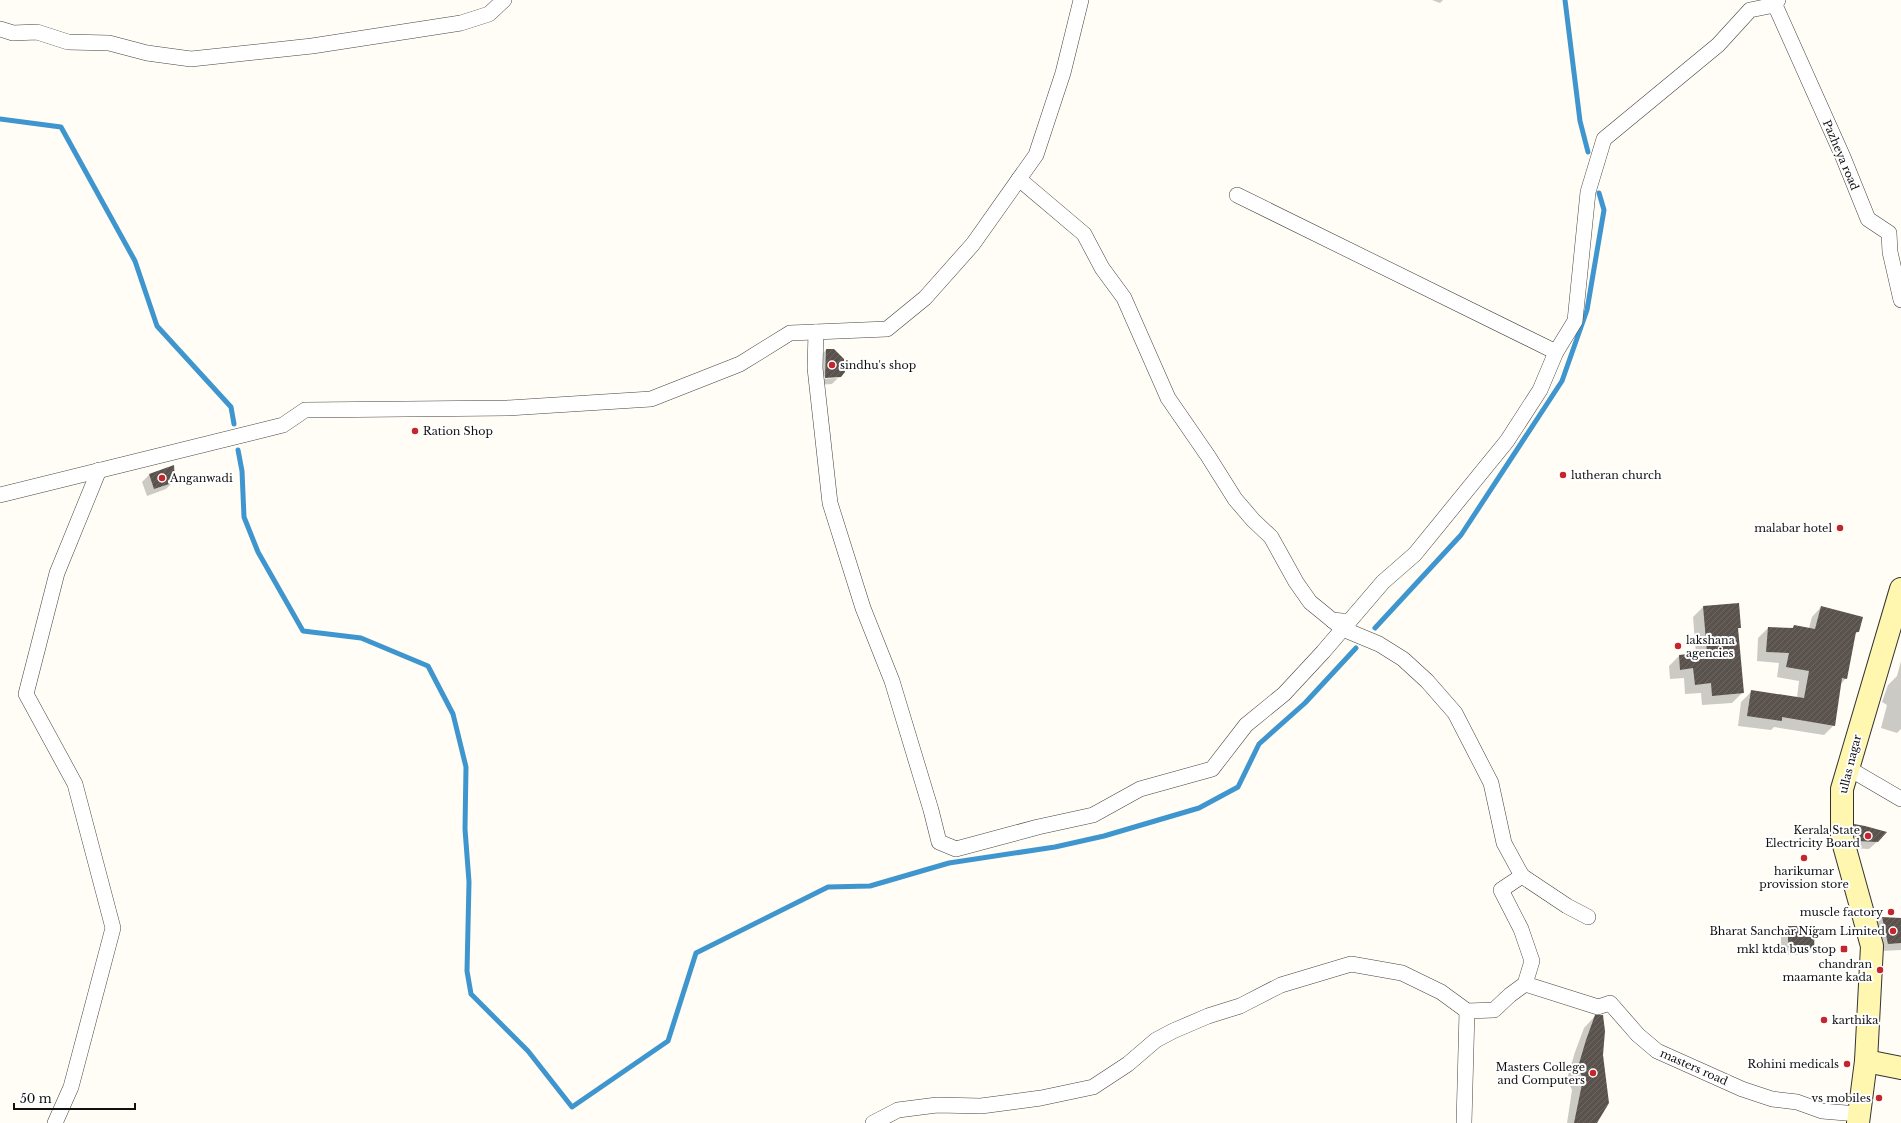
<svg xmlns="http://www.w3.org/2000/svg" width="1901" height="1123" font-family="'Libre Baskerville',serif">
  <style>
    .shadow { fill: #0003; fill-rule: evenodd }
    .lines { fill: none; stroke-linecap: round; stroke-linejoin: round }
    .stream { stroke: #3f96cf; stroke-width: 5 }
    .building { fill: url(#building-hatch) }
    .minor-casing { stroke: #444; stroke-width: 16 }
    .secondary-casing { stroke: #333; stroke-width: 24 }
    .minor { stroke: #fff; stroke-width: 15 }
    .secondary { stroke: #fff6b0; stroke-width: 22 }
    .poi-dot { fill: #c4262e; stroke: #fff; stroke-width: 1.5 }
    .labels { text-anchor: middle; stroke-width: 4; stroke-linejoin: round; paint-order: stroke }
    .street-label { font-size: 11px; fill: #111; stroke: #fff }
    .poi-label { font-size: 11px; fill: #111; stroke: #fff; text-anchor: end }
  </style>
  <defs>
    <pattern id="building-hatch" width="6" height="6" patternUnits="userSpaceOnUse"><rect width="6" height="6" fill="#5a524d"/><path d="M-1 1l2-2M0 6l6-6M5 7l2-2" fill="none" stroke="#6d6662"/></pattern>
  </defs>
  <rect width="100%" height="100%" fill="#fffdf5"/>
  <g class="shadow">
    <polygon points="1432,0 1443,0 1440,3"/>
    <path d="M826,350L840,376L832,384L818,385L819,357ZM838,376V378L820,379V377Z"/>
    <polygon points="173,466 174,481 166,489 147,496 142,482 149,475"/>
    <polygon points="1703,607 1740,627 1737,630 1743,692 1732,703 1702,705 1701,693 1685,694 1684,678 1670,679 1669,666 1679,656 1696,654 1693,617"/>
    <polygon points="1821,607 1858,632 1854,635 1846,678 1840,685 1834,725 1824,735 1774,727 1771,730 1738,726 1741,702 1751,692 1797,698 1799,681 1777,677 1779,663 1757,661 1758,638 1768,628 1791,629 1794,626 1809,628 1812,617"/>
    <polygon points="1901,661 1901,729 1897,733 1881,728 1887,705 1882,702 1888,685 1897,676"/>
    <polygon points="1855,825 1877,842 1869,849 1849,848 1848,832"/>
    <polygon points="1882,918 1901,919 1901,950 1881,951 1875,925"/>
    <polygon points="1788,927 1813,947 1805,955 1781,954 1781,934"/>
    <polygon points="1595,1016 1596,1123 1567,1123 1572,1090 1567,1079 1575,1052 1584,1028"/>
  </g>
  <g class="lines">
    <g class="stream">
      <polyline points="1565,0 1580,121 1588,152"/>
      <polyline points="0,119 61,127 135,261 157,326 231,407 234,424"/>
      <polyline points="238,450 242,471 244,517 258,552 303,631 361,638 428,666 453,714 466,767 465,829 469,882 467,971 471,994 528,1051 572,1107 668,1041 696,953 828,887 870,886 949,863 1055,847 1104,836 1199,808 1238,787 1259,744 1305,703 1356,648"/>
      <polyline points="1375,628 1461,535 1562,381 1587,310 1604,210 1599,193"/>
    </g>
  </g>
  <g class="building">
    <polygon points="826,349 834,349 844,359 845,372 841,377 825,378"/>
    <polygon points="174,465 175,482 154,489 149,474"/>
    <polygon points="1739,603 1741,628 1738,628 1744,693 1712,696 1711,683 1695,685 1693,668 1680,670 1679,655 1707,652 1703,606"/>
    <polygon points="1821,606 1863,617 1859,632 1856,632 1847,679 1842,678 1835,726 1782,717 1782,721 1747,716 1751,690 1804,698 1809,671 1786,667 1789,653 1766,652 1768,627 1793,628 1794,625 1815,629"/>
    <polygon points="1854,824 1865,826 1887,832 1878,842 1856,841"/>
    <polygon points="1882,917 1901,918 1901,943 1888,944"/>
    <polygon points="1788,926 1815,926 1814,948 1788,947"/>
    <polygon points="1595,1015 1603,1015 1605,1031 1603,1055 1609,1103 1597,1123 1574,1123 1583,1079 1578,1067 1586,1040"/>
  </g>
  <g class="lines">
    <defs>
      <g id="minor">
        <polyline points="1775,5 1843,157 1868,219 1889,233 1890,252 1901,300"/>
        <polyline points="0,29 13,33 37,32 68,42 109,43 147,53 191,59 312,46 461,23 489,14 504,0"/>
        <polyline points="1019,179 1084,234 1102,268 1124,298 1168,398 1208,456 1235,499 1253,520 1271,537 1296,582 1310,602 1332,620 1342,621"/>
        <polyline points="1237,195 1556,352"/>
        <polyline points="816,332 815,368 830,503 863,608 892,681 931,810 939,842 956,849 1038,827 1093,815 1140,789 1212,769 1246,725 1284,694 1323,652 1383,582 1415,554 1507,441 1540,390 1556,352 1575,321 1588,192 1604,139 1718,45 1750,10 1775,5 1778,0"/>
        <polyline points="0,495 283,425 305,410 507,408 651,399 740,364 790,333 887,329 925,298 973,244 1036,155 1063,73 1081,0"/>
        <polyline points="1848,768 1901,799"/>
        <polyline points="1522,876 1567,906 1588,917"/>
        <polyline points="1525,984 1598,1007 1610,1003 1638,1035 1657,1051 1742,1089 1772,1099 1797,1102 1822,1111 1858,1114"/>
        <polyline points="55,1123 71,1087 113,928 75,784 26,694 57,573 99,470"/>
        <polyline points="873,1123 898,1110 937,1105 981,1106 1041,1098 1093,1087 1128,1064 1156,1040 1173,1031 1208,1016 1240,1006 1281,985 1351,964 1402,973 1441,992 1467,1011 1494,1010 1510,995 1525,984 1532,961 1521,929 1501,890 1522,876 1504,843 1491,783 1455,713 1427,681 1403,659 1379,644 1343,629 1332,620"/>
        <polyline points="1464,1123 1467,1011"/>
      </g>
      <g id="secondary">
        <polyline points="1866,1061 1901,1068"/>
        <polyline points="1858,1123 1866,1061 1872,946 1842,838 1842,789 1901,589"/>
      </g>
    </defs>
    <use href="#minor" class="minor-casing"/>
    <use href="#secondary" class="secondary-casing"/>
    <use href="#minor" class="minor"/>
    <use href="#secondary" class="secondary"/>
  </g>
  <g class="poi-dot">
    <circle cx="832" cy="365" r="4"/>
    <circle cx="415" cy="431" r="4"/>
    <circle cx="1563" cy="475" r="4"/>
    <circle cx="162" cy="478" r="4"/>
    <circle cx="1840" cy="528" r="4"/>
    <circle cx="1678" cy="646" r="4"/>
    <circle cx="1868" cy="836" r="4"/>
    <circle cx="1804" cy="858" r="4"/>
    <circle cx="1891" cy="912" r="4"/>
    <circle cx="1893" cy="931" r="4"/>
    <rect x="1840" y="945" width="8" height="8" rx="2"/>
    <circle cx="1880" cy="970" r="4"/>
    <circle cx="1824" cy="1020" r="4"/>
    <circle cx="1847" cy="1064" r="4"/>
    <circle cx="1593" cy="1073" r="4"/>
    <circle cx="1879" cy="1098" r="4"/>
  </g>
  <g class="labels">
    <g class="street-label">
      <text transform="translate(1841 155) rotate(67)" y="4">Pazheya road</text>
      <text transform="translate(1850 764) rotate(-76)" y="4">ullas nagar</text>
      <text transform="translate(1694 1067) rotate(24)" y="4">masters road</text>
    </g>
    <g class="poi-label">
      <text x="840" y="369" text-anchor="start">sindhu's shop</text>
      <text x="423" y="435" text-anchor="start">Ration Shop</text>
      <text x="1571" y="479" text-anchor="start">lutheran church</text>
      <text x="170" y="482" text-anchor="start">Anganwadi</text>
      <text x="1832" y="532">malabar hotel</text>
      <text x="1686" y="644" text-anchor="start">lakshana<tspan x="1686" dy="13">agencies</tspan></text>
      <text x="1860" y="834">Kerala State<tspan x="1860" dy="13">Electricity Board</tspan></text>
      <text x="1804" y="875" text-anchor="middle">harikumar<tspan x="1804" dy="13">provission store</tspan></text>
      <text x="1883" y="916">muscle factory</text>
      <text x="1885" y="935">Bharat Sanchar Nigam Limited</text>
      <text x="1836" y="953">mkl ktda bus stop</text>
      <text x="1872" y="968">chandran<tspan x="1872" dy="13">maamante kada</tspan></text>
      <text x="1832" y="1024" text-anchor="start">karthika</text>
      <text x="1839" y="1068">Rohini medicals</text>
      <text x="1585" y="1071">Masters College<tspan x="1585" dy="13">and Computers</tspan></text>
      <text x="1871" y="1102">vs mobiles</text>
    </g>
  </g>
  <path d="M14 1103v6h121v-6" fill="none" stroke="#111111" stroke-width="2"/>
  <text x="20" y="1103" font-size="12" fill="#111111" stroke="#ffffff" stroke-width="3" paint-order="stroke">50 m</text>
</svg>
